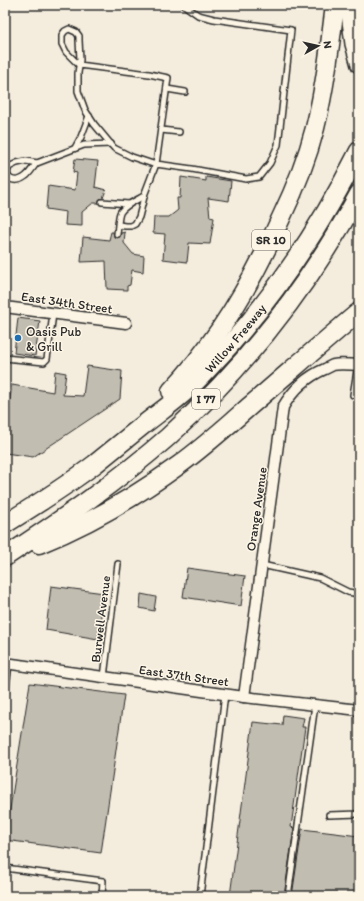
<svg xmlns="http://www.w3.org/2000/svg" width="364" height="901" font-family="Itim,sans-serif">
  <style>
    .building { fill: #c2bdb1; stroke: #2b2b2b }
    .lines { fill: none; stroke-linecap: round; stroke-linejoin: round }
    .lane-casing { stroke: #2b2b2b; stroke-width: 8 }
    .street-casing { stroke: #2b2b2b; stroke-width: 13 }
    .primary-casing { stroke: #2b2b2b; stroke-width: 18 }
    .highway-casing { stroke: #2b2b2b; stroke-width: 21 }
    .lane { stroke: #fcf5e5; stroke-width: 5 }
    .street { stroke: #fcf5e5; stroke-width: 10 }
    .primary { stroke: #fcf5e5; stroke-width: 15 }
    .highway { stroke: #fcf5e5; stroke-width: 18 }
    .poi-dot { fill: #1f6fb2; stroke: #fcf5e5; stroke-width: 1.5 }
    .labels { text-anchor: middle; stroke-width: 3; stroke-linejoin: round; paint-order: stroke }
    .shield { fill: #fcf5e5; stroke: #6a6863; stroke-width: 1 }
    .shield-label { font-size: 12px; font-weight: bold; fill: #2b2b2b }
    .street-label { font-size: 13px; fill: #2b2b2b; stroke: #fcf5e5 }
    .poi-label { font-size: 13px; fill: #2b2b2b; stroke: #fcf5e5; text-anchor: start }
  </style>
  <rect width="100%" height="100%" fill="#f4edde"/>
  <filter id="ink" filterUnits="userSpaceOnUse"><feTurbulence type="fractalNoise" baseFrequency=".025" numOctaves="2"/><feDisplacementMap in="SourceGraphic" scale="8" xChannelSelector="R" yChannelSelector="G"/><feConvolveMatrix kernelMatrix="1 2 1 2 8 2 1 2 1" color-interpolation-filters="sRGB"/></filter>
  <g filter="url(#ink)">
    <g class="building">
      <polygon points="75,159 98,161 95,187 106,190 103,198 100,199 98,203 93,203 82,212 82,226 65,225 66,212 46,209 48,186 75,190 77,173 73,172"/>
      <polygon points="181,177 206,181 206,177 231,181 229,201 208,198 210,217 214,218 210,244 189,243 187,262 163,259 165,234 153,233 154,217 169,217 178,210 177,198 180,198"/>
      <polygon points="111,232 113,232 114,237 117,238 120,237 121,233 125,232 124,243 133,254 144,256 143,272 132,270 130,285 127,286 127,290 107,289 106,261 81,262 83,237 109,240"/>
      <polygon points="18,318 40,321 35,356 14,353"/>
      <polygon points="87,366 122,371 120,399 33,457 5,453 5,432 12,385 53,392 55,371 66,373 63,395 83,396"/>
      <polygon points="187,568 245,576 241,606 183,597"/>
      <polygon points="51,586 104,593 98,639 46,630"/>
      <polygon points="141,594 156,597 154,611 140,608"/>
      <polygon points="30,683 124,695 101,853 5,840"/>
      <polygon points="283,715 304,718 302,727 305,727 291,827 294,828 284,896 230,896 253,722 282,725"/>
      <polygon points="302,829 359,836 359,896 292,896"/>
    </g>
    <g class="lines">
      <defs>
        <g id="lane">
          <polyline points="167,89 185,92"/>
          <polyline points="161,130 179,132"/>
          <polyline points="75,148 81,137 89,116"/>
          <path d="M37,163C33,167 30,173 26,176C16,184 3,180 9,167L17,163L26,161L37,163L84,145L111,144"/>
          <polyline points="102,202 129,204"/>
          <polyline points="119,225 125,226 131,226 135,224 139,217 145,193 156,164 168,78 149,74 79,65 66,52 62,44 62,35 65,31 69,29 76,32 79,36 79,40 80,60 78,73 78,91 85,110 94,124 114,148 132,157 153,164 156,164 192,169 246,179 259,177 270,163 278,145 291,30 214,19 198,15 184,5"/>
          <path d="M117,234C118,228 118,218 120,213C123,206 137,200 144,196"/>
          <polyline points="5,358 44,362 47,359 53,314"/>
          <polyline points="358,365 353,395 359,395"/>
          <polyline points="262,565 320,578 348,592 359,594"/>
          <polyline points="104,677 118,564"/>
          <polyline points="5,695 9,664"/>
          <polyline points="329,815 359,814"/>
          <polyline points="5,868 103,881 102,896"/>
          <polyline points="200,896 225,694"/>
          <polyline points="288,896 315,705"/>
        </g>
        <g id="street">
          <polyline points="5,307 126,323"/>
          <polyline points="5,663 244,697 359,710"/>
          <path d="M244,697L283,407C293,390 306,377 325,369C327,368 331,366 333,365C341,363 351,365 359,365"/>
        </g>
        <polyline id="primary" points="348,5 353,44 359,65"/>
        <g id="highway">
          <path d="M171,391C218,341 253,281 281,218C295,189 307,159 315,128C325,88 330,46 335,5"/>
          <path id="s1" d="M5,524C36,505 66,486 95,464C111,451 127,438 142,426C157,414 173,403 187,390C202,377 215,361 229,346C281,287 324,221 359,151"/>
          <path d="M39,544C89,524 135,497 179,465C204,447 227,426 251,405C287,374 322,343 359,312"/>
          <path d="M5,557C61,520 117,482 168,437C244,368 310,284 359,194"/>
        </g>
      </defs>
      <use href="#lane" class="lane-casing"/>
      <use href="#street" class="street-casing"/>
      <use href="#primary" class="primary-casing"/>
      <use href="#highway" class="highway-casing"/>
      <use href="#lane" class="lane"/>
      <use href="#street" class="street"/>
      <use href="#primary" class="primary"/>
      <use href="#highway" class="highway"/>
    </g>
  </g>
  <circle class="poi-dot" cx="18" cy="338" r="4"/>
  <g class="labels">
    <g class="shield">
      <rect x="252" y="230" width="38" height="20" rx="3"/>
      <rect x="192" y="389" width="28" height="20" rx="3"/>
    </g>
    <g class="shield-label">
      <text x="271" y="244">SR 10</text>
      <text x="206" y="403">I 77</text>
    </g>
    <g class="street-label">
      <text transform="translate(67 302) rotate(8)" y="5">East 34th Street</text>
      <text dy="5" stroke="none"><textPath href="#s1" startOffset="297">Willow Freeway</textPath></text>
      <text transform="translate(256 509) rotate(-82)" y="5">Orange Avenue</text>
      <text transform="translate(100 619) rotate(-83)" y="5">Burwell Avenue</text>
      <text transform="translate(184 675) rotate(8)" y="5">East 37th Street</text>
    </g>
    <g class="poi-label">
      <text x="26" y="336">Oasis Pub<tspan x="26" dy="15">&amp; Grill</tspan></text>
    </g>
  </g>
  <rect width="364" height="901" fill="none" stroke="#fcf5e5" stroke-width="20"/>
  <rect x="10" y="10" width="344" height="881" fill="none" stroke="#2b2b2b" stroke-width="1.5" filter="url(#ink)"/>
  <g transform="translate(318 46) rotate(82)" stroke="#fcf5e5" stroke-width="3" paint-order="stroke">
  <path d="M0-3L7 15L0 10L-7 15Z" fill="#2b2b2b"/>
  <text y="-6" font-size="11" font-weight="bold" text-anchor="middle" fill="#2b2b2b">N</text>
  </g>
</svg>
